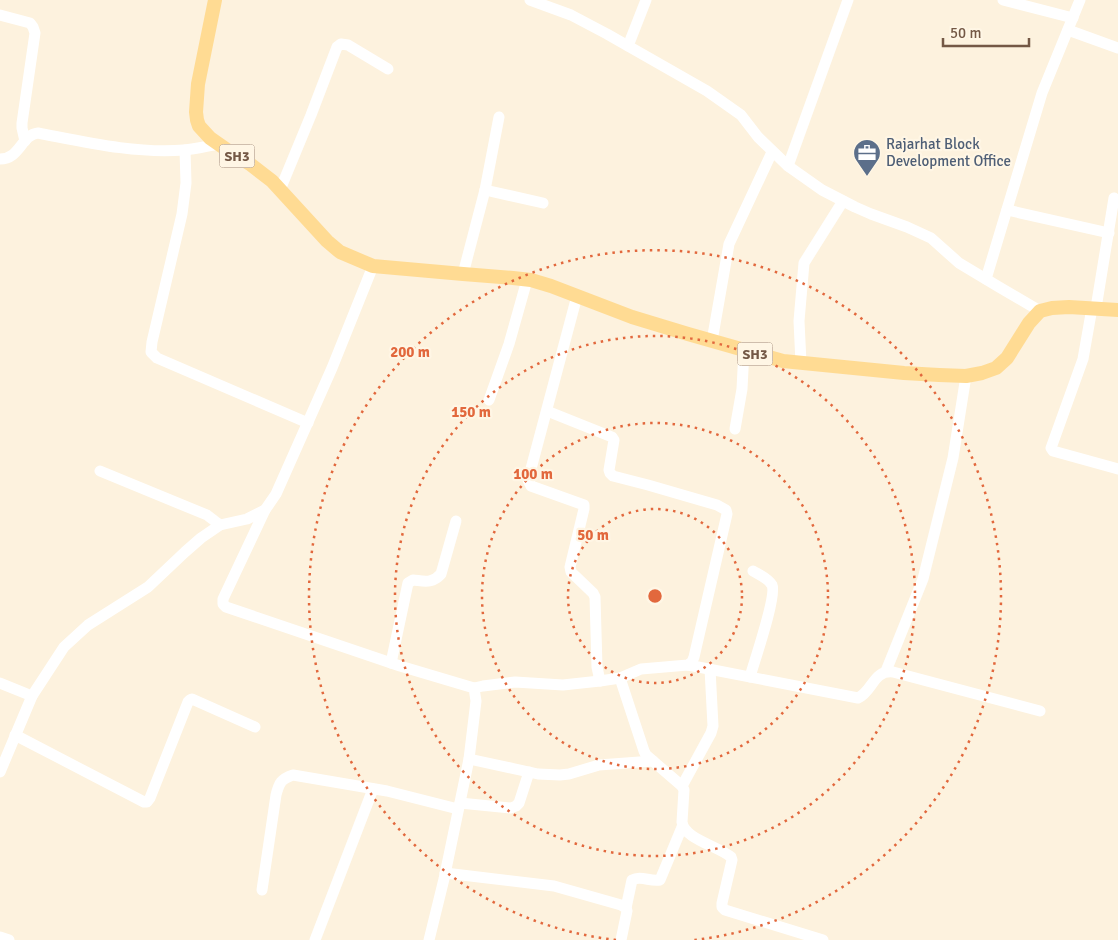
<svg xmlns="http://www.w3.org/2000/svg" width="1118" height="940" font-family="Signika,sans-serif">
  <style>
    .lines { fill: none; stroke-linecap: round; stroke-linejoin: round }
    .minor { stroke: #fff; stroke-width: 11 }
    .major { stroke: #ffdb93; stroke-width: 14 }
    .ring { fill: none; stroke: #e2683d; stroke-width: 2.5; stroke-dasharray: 2.5 5 }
    .labels { text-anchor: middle; stroke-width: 4.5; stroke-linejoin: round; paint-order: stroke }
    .shield { fill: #fff6e5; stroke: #9e8775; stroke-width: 1 }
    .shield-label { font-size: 14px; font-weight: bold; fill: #745845 }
    .service-label { font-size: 15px; fill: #4e5e75; stroke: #fff6e5; text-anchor: start }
    .centre { fill: #e2683d; stroke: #fff6e5; stroke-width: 2.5 }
    .ring-label { font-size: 15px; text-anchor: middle; font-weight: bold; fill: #e2683d; stroke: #fff6e5; stroke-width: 4.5; stroke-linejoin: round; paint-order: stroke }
  </style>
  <rect width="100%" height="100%" fill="#fdf2de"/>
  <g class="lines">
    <g class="minor">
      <polyline points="530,0 571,15 607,34 707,91 741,115 758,137 788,166 822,190 855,207 871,214 907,227 931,238 959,263 999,287 1040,311"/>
      <polyline points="1003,0 1073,18"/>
      <polyline points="0,15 30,23 33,27 35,33 22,123 22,128 25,141"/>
      <polyline points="1068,30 1118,48"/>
      <polyline points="628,46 646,0"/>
      <polyline points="185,150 186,183 182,214 152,342 151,352 157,358 308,423"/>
      <path d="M0,159C20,159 21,135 38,133C85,142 136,154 184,150C196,149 207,146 219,144"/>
      <polyline points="788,166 848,0"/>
      <polyline points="280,190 311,115 337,47 341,44 348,45 388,69"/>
      <polyline points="485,190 543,203"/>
      <polyline points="1007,210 1109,233"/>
      <polyline points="463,274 485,190 499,117"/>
      <polyline points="986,279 1042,93 1080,0"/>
      <polyline points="577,296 528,480 531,486 584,505 584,509 570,567 571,572 593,593 595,597 597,667 600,681"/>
      <polyline points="1092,308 1083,359 1051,448 1053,451 1118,469"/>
      <polyline points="1096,308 1114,198"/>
      <polyline points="712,341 729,244 772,152"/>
      <polyline points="801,363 799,321 804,263 843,201"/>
      <polyline points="489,400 509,344 527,280"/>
      <polyline points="735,429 742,389 744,350"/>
      <polyline points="100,471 207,515 220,525"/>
      <polyline points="265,510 223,599 223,604 226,607 400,666 474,688 476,701 469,759 444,879 429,940"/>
      <path d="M391,663L408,583L413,580C424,581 432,584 441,574L456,521"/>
      <path d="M688,665L858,698C873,691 873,670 893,672L1040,711"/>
      <polyline points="886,671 923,579 953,458 966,376"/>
      <path d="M750,677C754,662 777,596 772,585C768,578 760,575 753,571"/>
      <path d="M620,678L644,751L646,755L682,786L684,790L682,822C684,839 718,846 731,857L732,860L722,903V907L725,910L823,940"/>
      <polyline points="0,683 32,696"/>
      <polyline points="474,688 483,686 515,682 563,685 600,681 620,678 641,669 688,665 692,662 694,657 727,514 726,510 717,505 648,485 613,476 610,473 609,470 614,440 612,437 547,411"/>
      <polyline points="15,735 144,802 147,802 150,798 188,702 190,700 192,699 255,727"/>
      <polyline points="469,759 538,774 560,775 569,774 599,765 653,761"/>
      <polyline points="0,772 32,696 64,647 88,625 148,587 185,552 201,538 220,525 247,519 265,510 276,494 332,368 373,266"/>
      <polyline points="682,786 711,733 713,726 710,669"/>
      <polyline points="460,803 511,808 516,806 519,803 529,772"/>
      <polyline points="445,873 554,886 621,905 626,908 627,911 621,940"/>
      <path d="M262,890L276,795C279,783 281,779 293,775L387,791L458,809"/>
      <path d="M626,908L632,880C641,875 650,882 660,880L682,827"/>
      <polyline points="0,937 9,940"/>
      <polyline points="315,940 373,789"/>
    </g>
    <polyline class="major" points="215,0 198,84 196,112 197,120 199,126 210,138 230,152 250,164 272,181 327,241 340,252 373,266 463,274 513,278 531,280 551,286 632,317 688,334 783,361 904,373 939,375 966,376 982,373 996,368 1007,358 1029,323 1040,311 1052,308 1069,307 1118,310"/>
  </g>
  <g class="ring">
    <circle cx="655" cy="596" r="87"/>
    <circle cx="655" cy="596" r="173"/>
    <circle cx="655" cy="596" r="260"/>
    <path d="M616 940A346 346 0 1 1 694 940"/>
  </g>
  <defs>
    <symbol id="office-pin" viewBox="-11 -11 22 30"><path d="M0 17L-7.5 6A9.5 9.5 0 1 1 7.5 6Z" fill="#5c6f8a" stroke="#fff6e5"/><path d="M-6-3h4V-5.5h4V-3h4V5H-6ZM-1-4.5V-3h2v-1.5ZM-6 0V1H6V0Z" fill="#fff"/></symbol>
  </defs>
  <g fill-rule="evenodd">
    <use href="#office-pin" x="851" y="137" width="32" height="43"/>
  </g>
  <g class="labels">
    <g class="shield">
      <rect x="219.5" y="144.5" width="35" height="23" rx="4"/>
      <rect x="737.5" y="342.5" width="35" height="23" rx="4"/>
    </g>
    <g class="shield-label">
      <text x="237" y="161">SH3</text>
      <text x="755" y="359">SH3</text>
    </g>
    <g class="service-label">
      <text x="886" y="149">Rajarhat Block<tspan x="886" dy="17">Development Office</tspan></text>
    </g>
  </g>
  <circle cx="655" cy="596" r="8" class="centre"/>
  <g class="ring-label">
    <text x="410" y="357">200 m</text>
    <text x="471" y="417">150 m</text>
    <text x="533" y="479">100 m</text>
    <text x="593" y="540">50 m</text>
  </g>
  <path d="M943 38v8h86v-8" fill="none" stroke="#745845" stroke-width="2.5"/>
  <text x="950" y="38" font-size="15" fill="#745845" stroke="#fff6e5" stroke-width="4" paint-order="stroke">50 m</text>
</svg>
